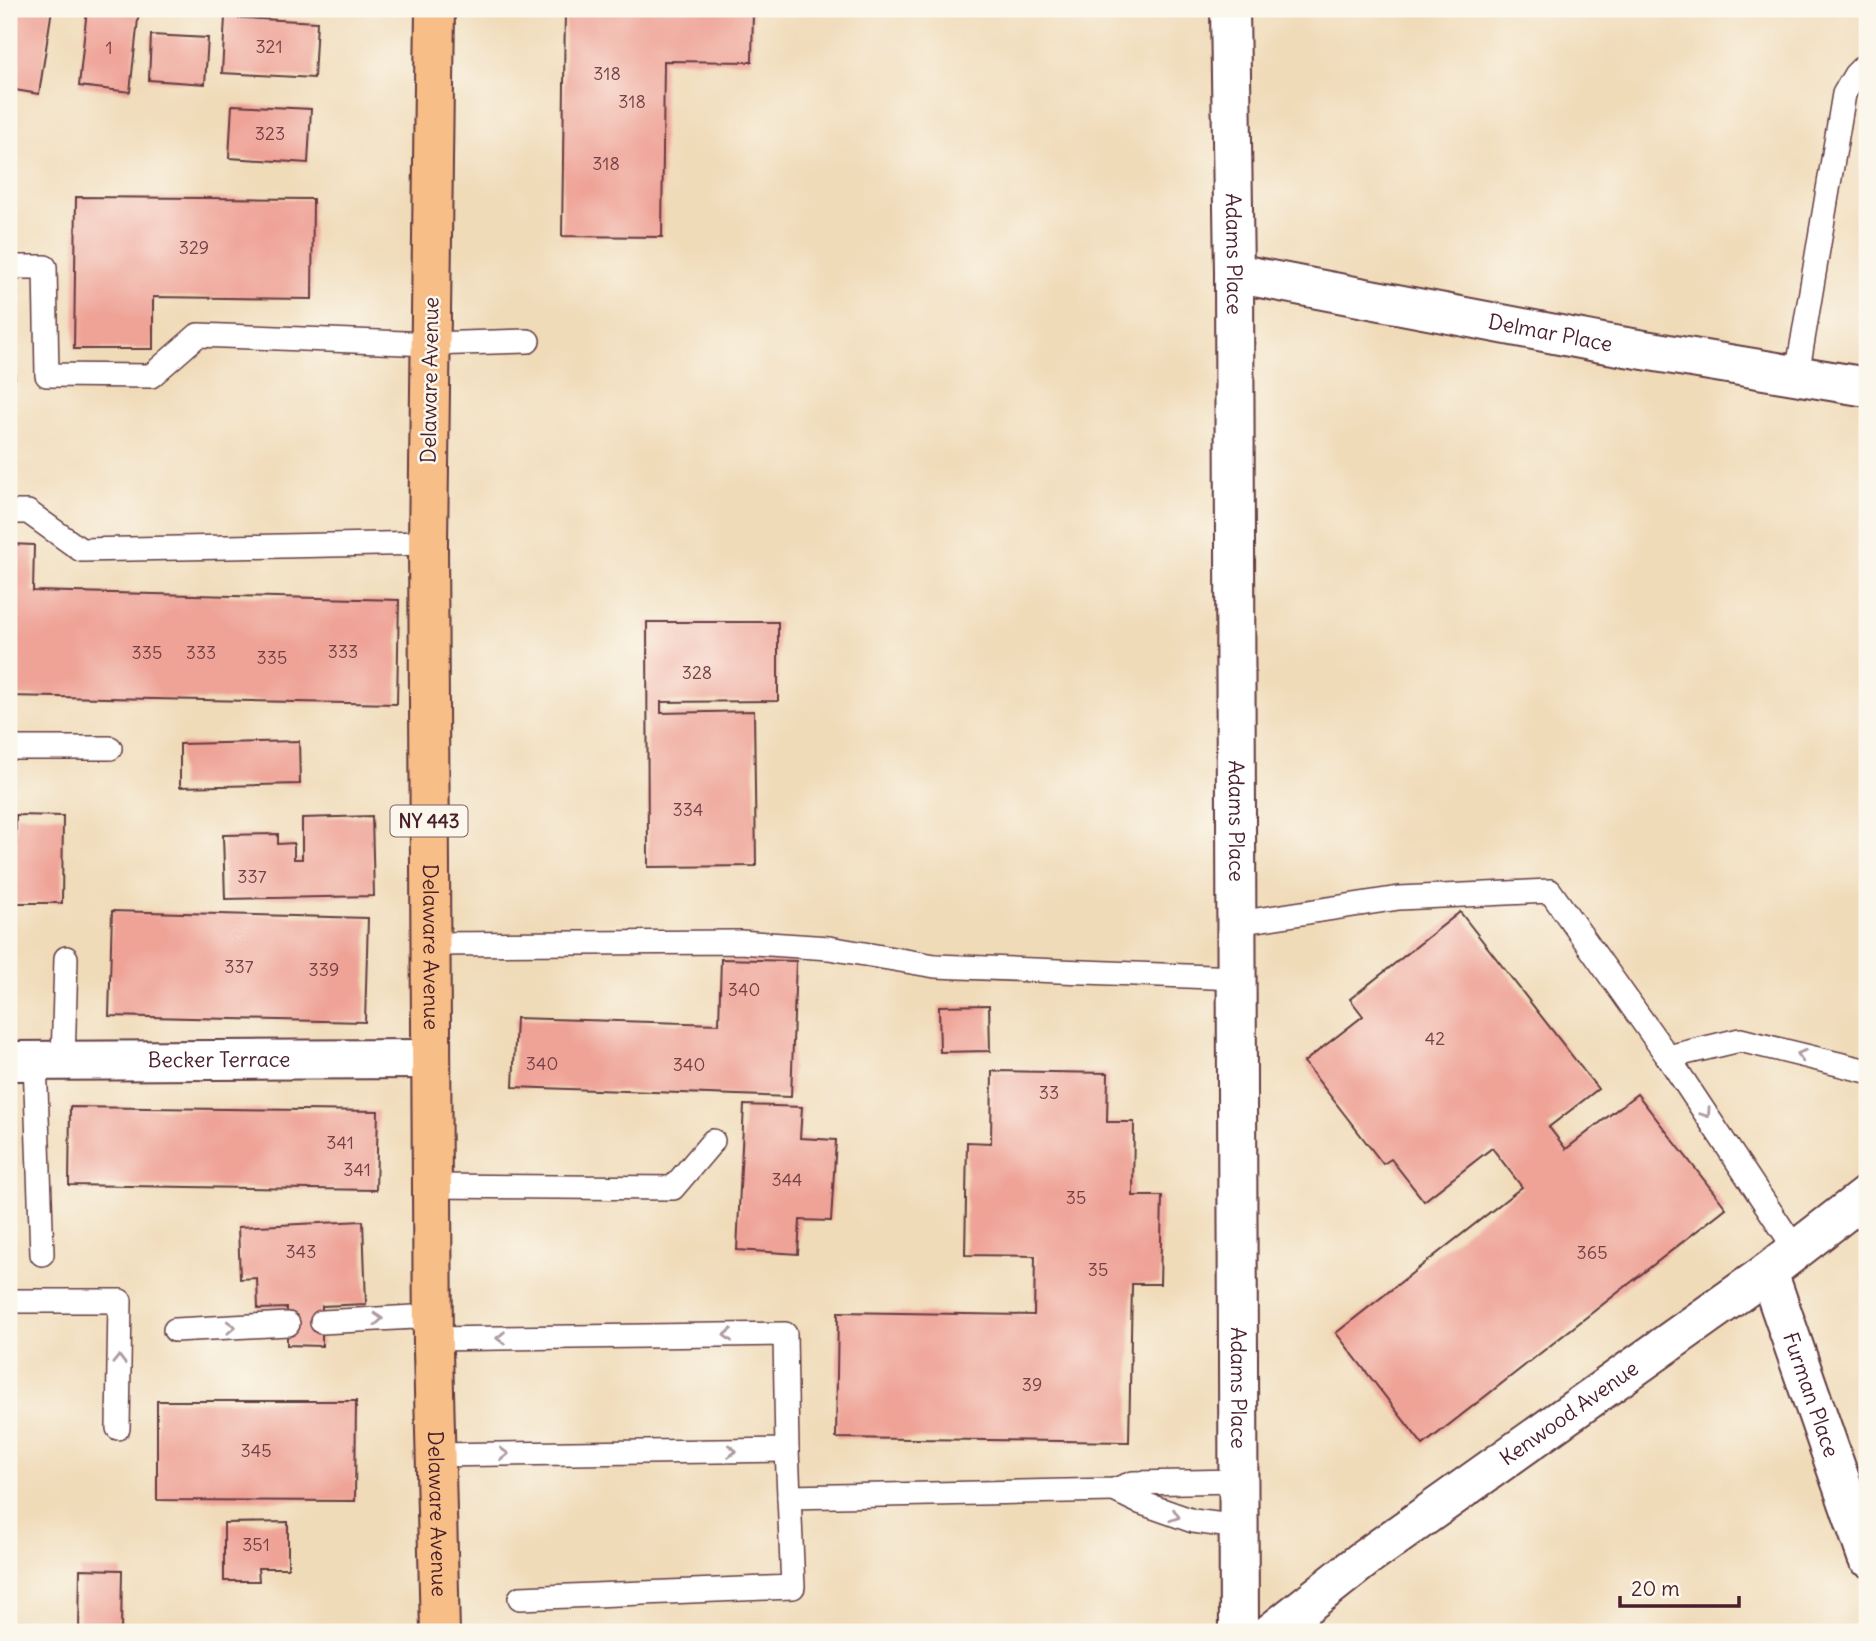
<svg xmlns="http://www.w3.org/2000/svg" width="1876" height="1641" font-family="Delius,sans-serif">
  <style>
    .building { fill: #efa397 }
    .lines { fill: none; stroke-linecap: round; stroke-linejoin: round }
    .service-casing { stroke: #633b40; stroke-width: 26 }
    .minor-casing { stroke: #633b40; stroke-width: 42 }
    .tertiary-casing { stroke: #633b40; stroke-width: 42 }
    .primary-casing { stroke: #633b40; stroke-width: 42 }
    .service { stroke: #fff; stroke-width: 23 }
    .minor { stroke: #fff; stroke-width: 38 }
    .tertiary { stroke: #fff; stroke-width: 38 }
    .primary { stroke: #f7be88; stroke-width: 38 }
    .oneway { stroke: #ae9aa0 }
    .labels { text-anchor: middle; stroke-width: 5; stroke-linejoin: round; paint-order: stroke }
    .number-label { font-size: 18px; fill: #734046 }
    .shield { fill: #fbf7ec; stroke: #7f6065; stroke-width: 2 }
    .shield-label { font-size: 19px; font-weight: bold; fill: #4a1f2b }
    .street-label { font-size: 21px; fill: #4a1f2b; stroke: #fbf7ec }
  </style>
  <rect width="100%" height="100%" fill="#fbf7ec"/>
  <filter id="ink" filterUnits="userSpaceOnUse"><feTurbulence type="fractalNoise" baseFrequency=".0143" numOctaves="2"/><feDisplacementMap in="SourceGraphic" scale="14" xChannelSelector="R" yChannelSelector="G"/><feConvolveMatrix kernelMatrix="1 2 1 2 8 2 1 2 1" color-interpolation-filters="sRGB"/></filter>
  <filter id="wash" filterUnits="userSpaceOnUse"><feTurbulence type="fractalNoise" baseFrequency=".00686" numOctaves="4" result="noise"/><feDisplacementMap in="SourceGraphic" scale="28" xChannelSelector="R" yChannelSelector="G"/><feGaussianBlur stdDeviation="1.57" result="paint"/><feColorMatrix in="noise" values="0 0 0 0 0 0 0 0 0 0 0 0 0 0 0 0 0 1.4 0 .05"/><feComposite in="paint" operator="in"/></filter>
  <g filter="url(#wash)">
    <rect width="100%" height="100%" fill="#f0dbb9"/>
    <g id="blocks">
      <g class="building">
        <polygon points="12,9 52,9 39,94 9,89 9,30"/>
        <polygon points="87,9 139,10 130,92 79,86"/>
        <polygon points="565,9 753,9 752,62 664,61 662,237 562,236"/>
        <polygon points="225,17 317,22 314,78 222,73"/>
        <polygon points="151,35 208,38 205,84 149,80"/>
        <polygon points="232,105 311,109 308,163 229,158"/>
        <polygon points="76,197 313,199 312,299 153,297 153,349 74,349"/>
        <polygon points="9,319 14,319 15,378 9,378"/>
        <polygon points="9,544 34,545 33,591 399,600 397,704 9,696"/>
        <polygon points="647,622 778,622 778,701 661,702 661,713 754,711 756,866 648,867"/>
        <polygon points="299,741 300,784 180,787 180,744"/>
        <polygon points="16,815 63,816 62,903 15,903"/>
        <polygon points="372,816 374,896 225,899 223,835 278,834 278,844 294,843 294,859 302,859 302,818"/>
        <polygon points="112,911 368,918 365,1022 109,1016"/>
        <polygon points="1460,912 1598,1089 1549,1127 1566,1149 1637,1094 1726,1208 1423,1445 1336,1333 1522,1187 1492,1148 1424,1201 1391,1159 1383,1164 1304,1062 1363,1016 1350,999"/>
        <polygon points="721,959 796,961 791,1097 513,1087 516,1018 719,1024"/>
        <polygon points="989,1005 990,1051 940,1052 939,1006"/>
        <polygon points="992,1071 1108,1073 1107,1122 1134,1122 1133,1196 1162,1196 1160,1284 1132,1284 1129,1442 836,1438 838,1312 1034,1315 1035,1256 965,1255 967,1142 991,1143"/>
        <polygon points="744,1105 802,1107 800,1138 836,1140 831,1221 800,1220 798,1254 737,1250"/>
        <polygon points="70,1107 378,1111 376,1190 69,1185"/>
        <polygon points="363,1221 366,1304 322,1306 322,1346 287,1345 287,1308 258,1309 257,1278 240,1279 238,1227"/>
        <polygon points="157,1401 356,1401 355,1501 157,1500"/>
        <polygon points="288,1522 288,1568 258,1568 259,1581 224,1581 224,1523"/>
        <polygon points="80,1569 122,1570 121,1632 79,1632"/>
      </g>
    </g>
  </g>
  <g filter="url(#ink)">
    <use href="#blocks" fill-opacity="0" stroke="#633b40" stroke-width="2"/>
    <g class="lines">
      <defs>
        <g id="service">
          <polyline points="9,267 45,267 47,375 151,376 198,335 430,344 528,341"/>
          <polyline points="1797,375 1844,94 1855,75 1867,63"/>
          <polyline points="9,512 28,512 81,550 428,543"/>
          <polyline points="9,748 110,748"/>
          <polyline points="1237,923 1399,898 1550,891 1668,1057 1796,1250"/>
          <polyline points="430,944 740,942 829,948 935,966 1237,978"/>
          <polyline points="1668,1057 1740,1040 1867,1071"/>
          <polyline points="35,1061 42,1254"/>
          <polyline points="63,1061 66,958"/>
          <polyline points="432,1186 673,1188 713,1141"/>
          <polyline points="9,1301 120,1301 118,1428"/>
          <polyline points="322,1322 433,1316"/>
          <polyline points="175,1330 288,1324"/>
          <polyline points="433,1339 785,1334 787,1450 436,1455"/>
          <polyline points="1114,1490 1139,1502 1193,1521 1239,1527"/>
          <polyline points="789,1497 1114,1490 1133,1483 1239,1481"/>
          <polyline points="520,1598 793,1587 787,1450"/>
        </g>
        <g id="minor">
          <path id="s1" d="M1230,9L1234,273L1239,1632"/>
          <path id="s2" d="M1234,273L1602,343L1867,387"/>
          <path id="s3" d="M9,1061L430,1059"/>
          <path id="s4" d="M1768,1272L1867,1557"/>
        </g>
        <g id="tertiary">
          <path id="s5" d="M1272,1632L1363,1560L1768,1272L1867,1195"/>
        </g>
        <g id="primary">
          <path id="s6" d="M435,9L428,543L433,1351L440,1632"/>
        </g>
      </defs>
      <use href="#service" class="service-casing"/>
      <use href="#minor" class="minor-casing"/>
      <use href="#tertiary" class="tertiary-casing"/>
      <use href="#primary" class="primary-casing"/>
      <use href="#service" class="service"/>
      <use href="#minor" class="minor"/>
      <use href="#tertiary" class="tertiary"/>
      <use href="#primary" class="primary"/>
    </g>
    <defs><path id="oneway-chevron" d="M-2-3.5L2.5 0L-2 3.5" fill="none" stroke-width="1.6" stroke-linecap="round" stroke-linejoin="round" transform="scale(1.75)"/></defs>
    <g class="oneway">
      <use href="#oneway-chevron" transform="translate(1801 1055) rotate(-166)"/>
      <use href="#oneway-chevron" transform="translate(1706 1113) rotate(56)"/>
      <use href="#oneway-chevron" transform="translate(378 1319) rotate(-3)"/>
      <use href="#oneway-chevron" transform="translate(231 1327) rotate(-3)"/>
      <use href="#oneway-chevron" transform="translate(728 1335) rotate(179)"/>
      <use href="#oneway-chevron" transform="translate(501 1338) rotate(179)"/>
      <use href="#oneway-chevron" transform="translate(119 1360) rotate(-89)"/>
      <use href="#oneway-chevron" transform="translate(732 1451) rotate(-1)"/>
      <use href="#oneway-chevron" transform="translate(504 1454) rotate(-1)"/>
      <use href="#oneway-chevron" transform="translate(1175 1516) rotate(18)"/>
    </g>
  </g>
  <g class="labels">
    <g class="number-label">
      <text x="269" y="53">321</text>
      <text x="109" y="54">1</text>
      <text x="607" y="80">318</text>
      <text x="632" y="108">318</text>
      <text x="270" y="140">323</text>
      <text x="606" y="170">318</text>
      <text x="194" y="254">329</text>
      <text x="343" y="658">333</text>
      <text x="147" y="659">335</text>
      <text x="201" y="659">333</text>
      <text x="272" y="664">335</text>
      <text x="697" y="679">328</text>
      <text x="688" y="816">334</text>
      <text x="252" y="883">337</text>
      <text x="239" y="973">337</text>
      <text x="324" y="976">339</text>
      <text x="744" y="996">340</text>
      <text x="1435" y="1045">42</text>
      <text x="542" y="1070">340</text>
      <text x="689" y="1071">340</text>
      <text x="1049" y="1099">33</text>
      <text x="340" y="1149">341</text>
      <text x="357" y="1176">341</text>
      <text x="787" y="1186">344</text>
      <text x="1076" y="1204">35</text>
      <text x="301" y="1258">343</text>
      <text x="1592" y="1259">365</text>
      <text x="1098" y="1276">35</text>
      <text x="1032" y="1391">39</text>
      <text x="256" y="1457">345</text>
      <text x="256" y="1551">351</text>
    </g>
    <rect class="shield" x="390.5" y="805.5" width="77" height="31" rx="5"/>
    <g class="shield-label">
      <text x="429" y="828">NY 443</text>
    </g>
    <g class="street-label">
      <text dy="7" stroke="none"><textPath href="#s1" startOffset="245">Adams Place</textPath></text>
      <text dy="7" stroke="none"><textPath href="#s2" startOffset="322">Delmar Place</textPath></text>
      <text transform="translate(430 380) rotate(-89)" y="7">Delaware Avenue</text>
      <text dy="7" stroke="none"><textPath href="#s1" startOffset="812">Adams Place</textPath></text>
      <text dy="7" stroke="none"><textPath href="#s6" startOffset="938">Delaware Avenue</textPath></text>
      <text dy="7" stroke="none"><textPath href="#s3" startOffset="210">Becker Terrace</textPath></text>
      <text dy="7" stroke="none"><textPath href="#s1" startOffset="1379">Adams Place</textPath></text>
      <text dy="7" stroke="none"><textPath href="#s4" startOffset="130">Furman Place</textPath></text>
      <text dy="7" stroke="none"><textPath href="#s5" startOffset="369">Kenwood Avenue</textPath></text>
      <text dy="7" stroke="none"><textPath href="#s6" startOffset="1505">Delaware Avenue</textPath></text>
    </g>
  </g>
  <rect width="1876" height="1641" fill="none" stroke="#fbf7ec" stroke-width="35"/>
  <path d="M1620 1596v10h119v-10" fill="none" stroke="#4a1f2b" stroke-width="3.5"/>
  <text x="1631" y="1596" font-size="21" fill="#4a1f2b" stroke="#fbf7ec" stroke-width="5" paint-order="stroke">20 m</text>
</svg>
